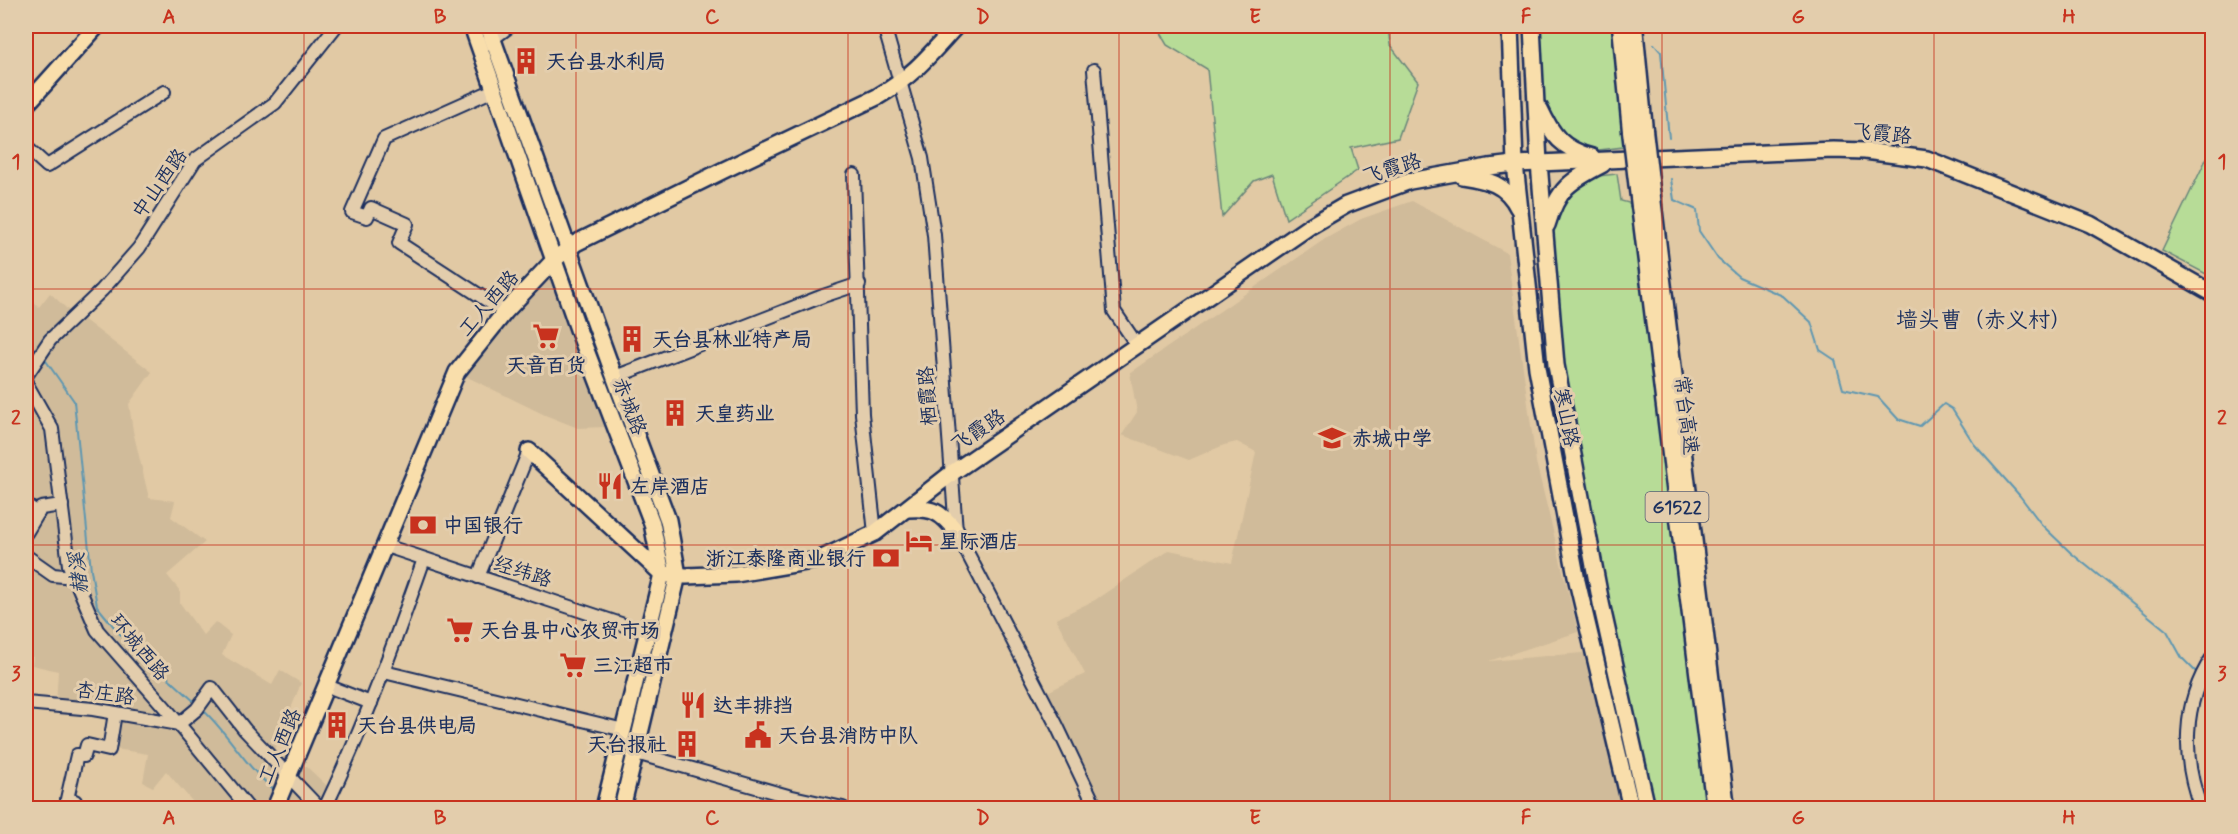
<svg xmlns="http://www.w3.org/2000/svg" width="2238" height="834" font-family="Mynerve,'LXGW WenKai TC',sans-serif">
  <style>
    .built { fill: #d0bb9a }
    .green { fill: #b7dc97; stroke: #69867a; stroke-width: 1.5 }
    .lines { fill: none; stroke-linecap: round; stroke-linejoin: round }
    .stream { stroke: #5f97b1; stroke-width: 2 }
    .minor-casing { stroke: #1b2f5e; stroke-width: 16 }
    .major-casing { stroke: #1b2f5e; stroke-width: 20 }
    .highway-casing { stroke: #1b2f5e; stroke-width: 21 }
    .minor { stroke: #e3cdac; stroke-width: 12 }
    .major { stroke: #f9deab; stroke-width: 15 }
    .highway { stroke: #f9deab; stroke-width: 16 }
    .highway-bridge-casing { stroke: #1b2f5e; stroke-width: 21; stroke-linecap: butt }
    .highway-bridge { stroke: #f9deab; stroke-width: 16 }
    .grid { fill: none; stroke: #c8321e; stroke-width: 1.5; stroke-opacity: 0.55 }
    .labels { text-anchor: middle; stroke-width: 6; stroke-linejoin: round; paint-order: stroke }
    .shield { fill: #e3cdac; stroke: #575e75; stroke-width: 1.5 }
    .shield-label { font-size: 18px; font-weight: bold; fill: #1b2f5e }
    .poi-label { font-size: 20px; font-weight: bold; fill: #1b2f5e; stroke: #e3cdac; text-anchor: start }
    .street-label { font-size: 20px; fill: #1b2f5e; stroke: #e3cdac }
    .water-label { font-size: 21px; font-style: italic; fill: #26406c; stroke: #e3cdac }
    .quarter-label { font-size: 22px; fill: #1b2f5e; stroke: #e3cdac }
    .neatline { fill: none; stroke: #c8321e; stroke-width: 2 }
    .grid-label { font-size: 20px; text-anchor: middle; font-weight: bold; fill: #c8321e }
  </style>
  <rect width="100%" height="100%" fill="#e1c9a4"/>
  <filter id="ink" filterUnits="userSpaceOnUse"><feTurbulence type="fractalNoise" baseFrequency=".0167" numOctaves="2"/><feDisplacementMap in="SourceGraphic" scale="12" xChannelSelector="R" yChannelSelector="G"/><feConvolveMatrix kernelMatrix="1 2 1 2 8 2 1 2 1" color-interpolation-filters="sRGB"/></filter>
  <g filter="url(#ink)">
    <g class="built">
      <polygon points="1412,201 1507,253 1536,462 1578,632 1489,661 1594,652 1631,808 1096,808 1041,695 1085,674 1056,619 1095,600 1169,550 1232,563 1256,452 1237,442 1224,445 1189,460 1122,435 1137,412 1130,373 1325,239 1361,219"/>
      <polygon points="547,267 571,334 606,427 578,428 545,415 457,372"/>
      <polygon points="26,293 39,307 50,293 79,320 82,318 152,372 129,404 133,431 149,498 175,501 171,517 205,542 167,575 180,591 180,603 203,635 215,622 231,635 222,655 272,685 280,670 301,683 275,750 307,767 343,801 356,808 249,808 245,804 237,808 198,808 166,771 153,787 143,782 148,754 109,748 113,712 56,705 58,671 32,665 33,657 26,655"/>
    </g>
    <g class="green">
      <polygon points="1156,26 1388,26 1390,45 1418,82 1398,138 1351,148 1358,170 1286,219 1272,174 1254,181 1222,217 1207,69 1167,45"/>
      <polygon points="1532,26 1621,26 1631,131 1623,132 1623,147 1575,153 1536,101"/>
      <polygon points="2212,147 2212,277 2162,251"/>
      <polygon points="1588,172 1598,176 1617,174 1621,201 1640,206 1715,808 1647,808 1577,483 1545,234 1552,209"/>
    </g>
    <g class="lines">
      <g class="stream">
        <polyline points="1654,44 1661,52 1669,138"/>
        <polyline points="1671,179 1674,200 1697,210 1699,231 1718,259 1739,277 1783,296 1811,322 1820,350 1835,360 1843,389 1878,397 1898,419 1920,426 1944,404 1952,409 1974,444 2020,496 2042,525 2071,553 2167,631 2182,658 2196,672"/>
        <polyline points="26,341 38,352"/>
        <polyline points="44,358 74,401 91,570 97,606 119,633 197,704"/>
        <path d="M203,710C230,735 246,768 275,790"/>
        <polyline points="286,799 298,808"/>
      </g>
      <defs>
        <g id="minor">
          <polyline points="884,26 922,158 934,235 956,531 1057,726 1096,808"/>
          <polyline points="480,48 510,26"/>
          <polyline points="1094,70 1114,311 1137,345"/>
          <polyline points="487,93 384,139 352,212 367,217 371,208 407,224 399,243 505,312"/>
          <polyline points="26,147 47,166 164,92"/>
          <polyline points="854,175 862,414 875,533"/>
          <polyline points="26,376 50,340 102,290 139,248 195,160 275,103 336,26"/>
          <polyline points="615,377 823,296 859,284"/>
          <polyline points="26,383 52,429 69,565 97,630 168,711 248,808"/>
          <polyline points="26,505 38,513"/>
          <polyline points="26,533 41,508 62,505"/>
          <polyline points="386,546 648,633"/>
          <polyline points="26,556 53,575 74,577"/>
          <polyline points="478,577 529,451"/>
          <polyline points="384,672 624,730"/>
          <polyline points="327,686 371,703"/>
          <polyline points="26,703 93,709 179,724 197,709 212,688 245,730 319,808"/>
          <polyline points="636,753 788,796 843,808"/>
          <polyline points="74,808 75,801 67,799 77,755 84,756 87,745 109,750 115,713"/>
          <path d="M325,808C364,727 394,644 424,559"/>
          <path d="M2201,808C2182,759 2182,703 2212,658"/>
        </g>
        <g id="major">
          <polyline points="472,26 579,332 652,523 662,574 604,808"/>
          <polyline points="488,26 620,392 668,520 678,575 622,808"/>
          <polyline points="1510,26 1515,164 1537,368 1577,581 1631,808"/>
          <polyline points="1532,26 1539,163 1556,365 1601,603 1647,808"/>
          <polyline points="26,105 97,26"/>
          <path d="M1540,109C1552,135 1562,149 1592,157"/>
          <path d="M1462,176C1487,180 1506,183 1518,208"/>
          <path d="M1547,225C1558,188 1570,181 1603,164"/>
          <polyline points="529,451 662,574 686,576 736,574 818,560 875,533 952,473 1310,226 1346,205 1410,181 1489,167 1515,164 1833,150 1865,151 1927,159 2090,224 2212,293"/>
          <path d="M908,509C932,507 941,512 956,531"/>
          <path d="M275,808L457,372L505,312L555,259L576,243L724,170L877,97C912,77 929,56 956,26"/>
        </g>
        <g id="highway">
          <polyline points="1621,26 1631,131"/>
          <polyline points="1634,26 1644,130"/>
          <polyline points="1640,206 1715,808"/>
          <polyline points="1653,206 1726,808"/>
        </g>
      </defs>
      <use href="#minor" class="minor-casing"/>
      <use href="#major" class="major-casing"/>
      <use href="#highway" class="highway-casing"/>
      <use href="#minor" class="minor"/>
      <use href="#major" class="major"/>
      <use href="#highway" class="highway"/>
      <defs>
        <g id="highway-bridge">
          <polyline points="1644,130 1653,206"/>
          <polyline points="1631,131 1640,206"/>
        </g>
      </defs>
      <use href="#highway-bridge" class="highway-bridge-casing"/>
      <use href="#highway-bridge" class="highway-bridge"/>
    </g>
  </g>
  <path class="grid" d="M304,26V808M576,26V808M848,26V808M1119,26V808M1390,26V808M1662,26V808M1934,26V808M26,289H2212M26,545H2212"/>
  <defs>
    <symbol id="building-bare" viewBox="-9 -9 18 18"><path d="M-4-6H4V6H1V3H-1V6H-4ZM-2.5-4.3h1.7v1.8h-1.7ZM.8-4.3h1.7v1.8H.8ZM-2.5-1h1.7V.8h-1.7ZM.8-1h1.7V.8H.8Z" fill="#c8321e" stroke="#e3cdac" stroke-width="2.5" paint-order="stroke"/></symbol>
    <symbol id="supermarket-bare" viewBox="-9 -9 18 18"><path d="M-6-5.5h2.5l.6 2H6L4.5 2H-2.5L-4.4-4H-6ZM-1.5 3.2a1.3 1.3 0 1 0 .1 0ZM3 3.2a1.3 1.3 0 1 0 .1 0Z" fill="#c8321e" stroke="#e3cdac" stroke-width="2.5" paint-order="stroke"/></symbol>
    <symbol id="school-bare" viewBox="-9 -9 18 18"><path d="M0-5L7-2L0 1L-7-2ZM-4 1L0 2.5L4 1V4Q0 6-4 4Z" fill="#c8321e" stroke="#e3cdac" stroke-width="2.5" paint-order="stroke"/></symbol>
    <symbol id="restaurant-bare" viewBox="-9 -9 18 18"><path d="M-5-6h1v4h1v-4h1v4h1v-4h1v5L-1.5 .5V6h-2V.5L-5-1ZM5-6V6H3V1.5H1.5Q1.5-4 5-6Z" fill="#c8321e" stroke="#e3cdac" stroke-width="2.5" paint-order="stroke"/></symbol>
    <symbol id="bank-bare" viewBox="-9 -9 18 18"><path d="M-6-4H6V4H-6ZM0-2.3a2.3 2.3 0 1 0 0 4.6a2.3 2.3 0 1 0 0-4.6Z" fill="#c8321e" stroke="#e3cdac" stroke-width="2.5" paint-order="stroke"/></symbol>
    <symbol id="hotel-bare" viewBox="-9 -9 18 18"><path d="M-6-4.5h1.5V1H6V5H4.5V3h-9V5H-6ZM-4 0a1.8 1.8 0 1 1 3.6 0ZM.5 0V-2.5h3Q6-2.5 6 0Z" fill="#c8321e" stroke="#e3cdac" stroke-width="2.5" paint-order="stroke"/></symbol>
    <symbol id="civic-bare" viewBox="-9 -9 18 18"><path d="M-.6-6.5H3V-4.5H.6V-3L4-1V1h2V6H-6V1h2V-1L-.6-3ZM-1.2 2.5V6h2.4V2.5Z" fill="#c8321e" stroke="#e3cdac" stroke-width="2.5" paint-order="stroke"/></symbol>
  </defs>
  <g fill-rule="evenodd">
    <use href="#building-bare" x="507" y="42" width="38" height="38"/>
    <use href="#supermarket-bare" x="527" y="317" width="38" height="38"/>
    <use href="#building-bare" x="613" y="320" width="38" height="38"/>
    <use href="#building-bare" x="656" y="394" width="38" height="38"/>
    <use href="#school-bare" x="1313" y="419" width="38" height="38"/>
    <use href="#restaurant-bare" x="591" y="467" width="38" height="38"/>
    <use href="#bank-bare" x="404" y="506" width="38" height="38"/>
    <use href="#hotel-bare" x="900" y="522" width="38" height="38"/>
    <use href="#bank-bare" x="867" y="539" width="38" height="38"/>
    <use href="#supermarket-bare" x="441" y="611" width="38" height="38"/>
    <use href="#supermarket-bare" x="554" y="646" width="38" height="38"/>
    <use href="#restaurant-bare" x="674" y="686" width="38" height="38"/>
    <use href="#building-bare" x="318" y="706" width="38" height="38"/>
    <use href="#civic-bare" x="739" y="716" width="38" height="38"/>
    <use href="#building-bare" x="668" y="725" width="38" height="38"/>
  </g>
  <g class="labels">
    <rect class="shield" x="1645.5" y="492" width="63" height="30" rx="4.5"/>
    <g class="shield-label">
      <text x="1677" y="513">G1522</text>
    </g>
    <g class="poi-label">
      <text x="546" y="68">天台县水利局</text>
      <text x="652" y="346">天台县林业特产局</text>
      <text x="546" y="372" text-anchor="middle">天音百货</text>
      <text x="695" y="420">天皇药业</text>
      <text x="1352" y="445">赤城中学</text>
      <text x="630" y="493">左岸酒店</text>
      <text x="443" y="532">中国银行</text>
      <text x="939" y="548">星际酒店</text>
      <text x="866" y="565" text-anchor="end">浙江泰隆商业银行</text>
      <text x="480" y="637">天台县中心农贸市场</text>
      <text x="593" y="672">三江超市</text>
      <text x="713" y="712">达丰排挡</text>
      <text x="357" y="732">天台县供电局</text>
      <text x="778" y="742">天台县消防中队</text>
      <text x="667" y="751" text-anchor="end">天台报社</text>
    </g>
    <g class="street-label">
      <text transform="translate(1882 133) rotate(6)" y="7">飞霞路</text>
      <text transform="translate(1392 168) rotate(-17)" y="7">飞霞路</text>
      <text transform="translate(159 183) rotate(-55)" y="7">中山西路</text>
      <text transform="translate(488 303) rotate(-49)" y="7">工人西路</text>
      <text transform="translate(927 396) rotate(-94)" y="7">栖霞路</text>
      <text transform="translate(630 406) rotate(69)" y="7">赤城路</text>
      <text transform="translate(1687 415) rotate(83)" y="7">常台高速</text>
      <text transform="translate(1567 417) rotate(79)" y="7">寒山路</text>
      <text transform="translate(978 430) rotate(-34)" y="7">飞霞路</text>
      <text transform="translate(523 571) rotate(18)" y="7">经纬路</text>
      <text transform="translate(140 647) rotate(50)" y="7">环城西路</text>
      <text transform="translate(105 693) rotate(8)" y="7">杏庄路</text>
      <text transform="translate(279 746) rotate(-67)" y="7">工人西路</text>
    </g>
    <g class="water-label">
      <text transform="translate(78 573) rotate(-96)" y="7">赭溪</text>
    </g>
    <g class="quarter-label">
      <text x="1984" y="327">墙头曹（赤义村）</text>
    </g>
  </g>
  <rect width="2238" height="834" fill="none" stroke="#e3cdac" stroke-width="66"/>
  <rect x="33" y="33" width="2172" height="768" class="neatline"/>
  <g class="grid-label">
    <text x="169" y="23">A</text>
    <text x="440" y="23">B</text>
    <text x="712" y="23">C</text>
    <text x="983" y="23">D</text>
    <text x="1255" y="23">E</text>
    <text x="1526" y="23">F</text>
    <text x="1798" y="23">G</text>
    <text x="2069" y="23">H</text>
    <text x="16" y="168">1</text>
    <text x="2222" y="168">1</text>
    <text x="16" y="424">2</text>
    <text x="2222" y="424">2</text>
    <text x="16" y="680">3</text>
    <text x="2222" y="680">3</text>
    <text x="169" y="824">A</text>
    <text x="440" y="824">B</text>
    <text x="712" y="824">C</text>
    <text x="983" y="824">D</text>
    <text x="1255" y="824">E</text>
    <text x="1526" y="824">F</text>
    <text x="1798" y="824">G</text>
    <text x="2069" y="824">H</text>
  </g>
</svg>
